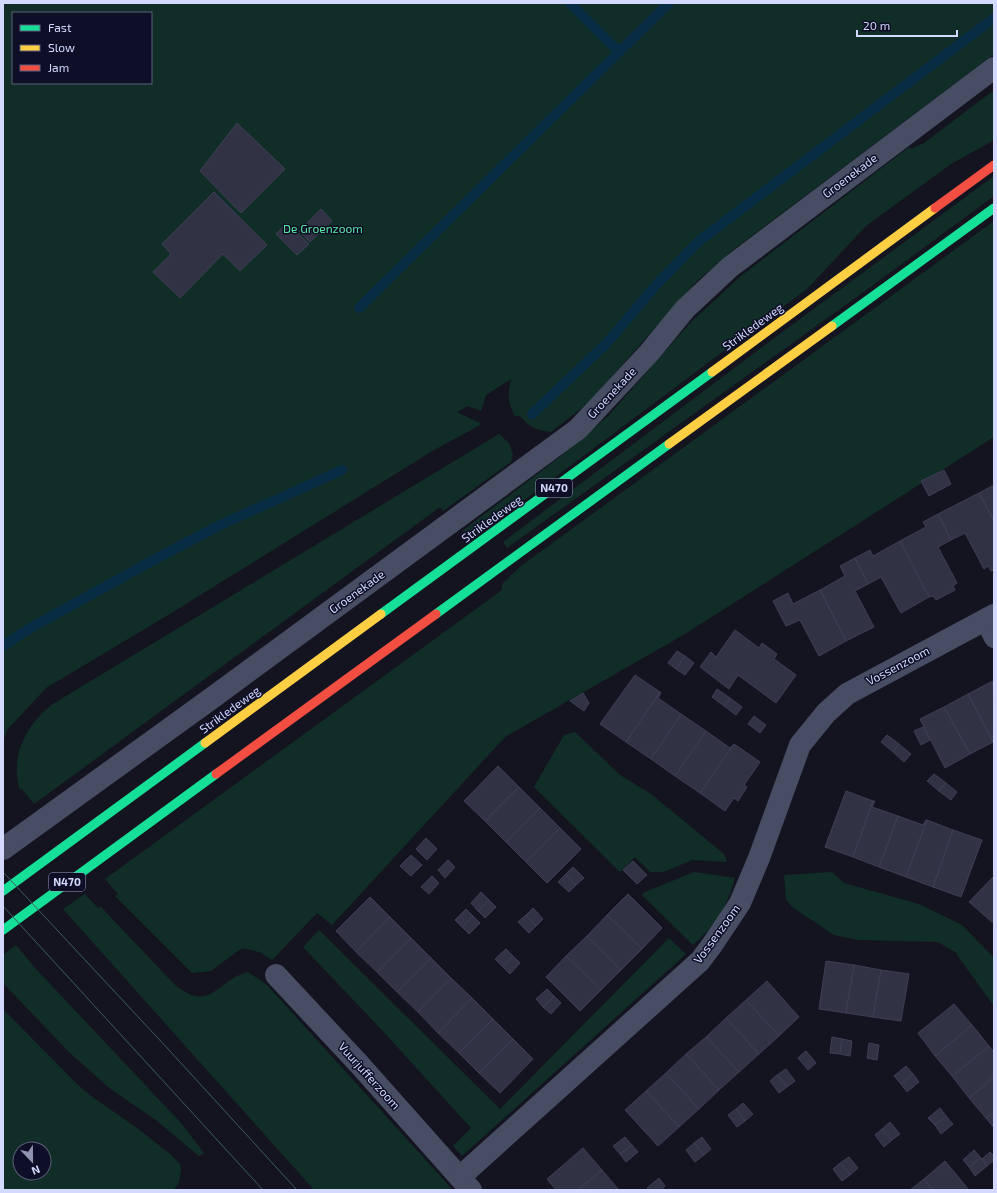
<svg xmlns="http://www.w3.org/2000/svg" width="997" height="1193" font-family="'Exo 2',sans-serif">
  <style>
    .green { fill: #112d27; fill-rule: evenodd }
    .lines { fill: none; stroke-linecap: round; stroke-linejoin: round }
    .stream { stroke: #082c44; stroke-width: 10 }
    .building { fill: #313243; stroke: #3e3f56 }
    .lane { stroke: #474d62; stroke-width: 20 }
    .street { stroke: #474d62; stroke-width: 22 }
    .fast { stroke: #16e098; stroke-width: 9 }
    .slow { stroke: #ffcf43; stroke-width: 9 }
    .jam { stroke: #f24e42; stroke-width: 9 }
    .tram { stroke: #3d5a62; stroke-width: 1 }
    .labels { text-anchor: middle; stroke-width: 3; stroke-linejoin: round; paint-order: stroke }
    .shield { fill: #0e0f27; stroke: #989cbe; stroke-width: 1 }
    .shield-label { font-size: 11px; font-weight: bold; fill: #d3d9ff }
    .street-label { font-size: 12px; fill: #d3d9ff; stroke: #0e0f27 }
    .park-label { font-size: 12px; fill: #57e79f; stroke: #0e0f27 }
  </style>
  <rect width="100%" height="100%" fill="#141421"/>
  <g class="green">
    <path d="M3,3H994V54L733,250L697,281L588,403L551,432C536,430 530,428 520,416H515C507,402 508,394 511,379L486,395L481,411L468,406L457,412L482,424L434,450L173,612L46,688L7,730L3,742ZM13,13H151V83H13Z"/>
    <polygon points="994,90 994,140 951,164 866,226 807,289 475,537 462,531 561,456 609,415 691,322 742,275 909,147 911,149 924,143"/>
    <polygon points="994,176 994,196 865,291 507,548 503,542 773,339"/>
    <polygon points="994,221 994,437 685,634 505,737 332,925 317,913 272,960 259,952 242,948 211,971 192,973 115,896 118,894 105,879 502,590 502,584 521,566"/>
    <path d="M499,434L509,443L513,455L511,462L443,511L440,507L34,804L22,789L20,790C10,760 24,728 48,708C53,703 60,700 66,696Z"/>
    <polygon points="575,732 620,775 651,794 724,854 727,862 692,860 664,872 650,872 635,857 620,872 534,787 564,735"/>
    <path d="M694,872L735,878C727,907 715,925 693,945L642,895L645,892Z"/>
    <polygon points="832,872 844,883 919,904 962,925 994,958 994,1006 955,952 938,942 859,940 834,935 792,907 786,899 784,875"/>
    <path d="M85,894L98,908L101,907L174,984C211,1015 216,980 248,972L267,985L453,1190H314L63,909Z"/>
    <polygon points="319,930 500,1109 669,938 686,954 462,1156 453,1146 471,1128 380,1028 303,947"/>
    <polygon points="16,945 35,968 181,1123 204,1153 199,1156 157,1121 108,1087 69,1052 3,983 3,955"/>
    <path d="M3,1009L77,1084L91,1096L137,1128L170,1154L180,1164L181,1170L179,1182L174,1190H3ZM20,1149H44V1173H20Z"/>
  </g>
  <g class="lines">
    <g class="stream">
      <polyline points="619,52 669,3"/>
      <polyline points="359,308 619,52 570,3"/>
      <polyline points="532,414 606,344 657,284 699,241 994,18"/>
      <polyline points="3,646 32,627 161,556 220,525 342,470"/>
    </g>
  </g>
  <g class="building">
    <polygon points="237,123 285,169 241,213 200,171"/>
    <polygon points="214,192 267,245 240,271 223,254 180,298 153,272 171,254 162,244"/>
    <polygon points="321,209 332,221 310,242 299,231"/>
    <polygon points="287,223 309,244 297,255 276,234"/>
    <polygon points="944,470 951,484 929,496 921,481"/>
    <polygon points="994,485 994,521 979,493"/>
    <polygon points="979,493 994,521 994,570 991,571 988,566 984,569 965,533 951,540 938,514"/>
    <polygon points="938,514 951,540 938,547 957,583 953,586 955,590 936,600 933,596 929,597 900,541 926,527 923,522"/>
    <polygon points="900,541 929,597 901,613 881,577 868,584 855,558 870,550 873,556"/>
    <polygon points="855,558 868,584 855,591 874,627 846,641 820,590 845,576 840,566"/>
    <polygon points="820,590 846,641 819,656 800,620 786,626 773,601 788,593 793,604"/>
    <polygon points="735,630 759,648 762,643 777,654 774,659 796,675 776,703 738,675 729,689 700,667 711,652 716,657"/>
    <polygon points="677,651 685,656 676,669 668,663"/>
    <polygon points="685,656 694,663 685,675 676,669"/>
    <polygon points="635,675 660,692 626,742 600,724"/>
    <polygon points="993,681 994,735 992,736 994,740 993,742 968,694"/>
    <polygon points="717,689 730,698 724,706 712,697"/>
    <polygon points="660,692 661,693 658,698 681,714 651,759 626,742"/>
    <polygon points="583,693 589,703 584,711 570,701"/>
    <polygon points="968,694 993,742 970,754 944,707"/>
    <polygon points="730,698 742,707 736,715 724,706"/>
    <polygon points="944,707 970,754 945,768 920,719"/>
    <polygon points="681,714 706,731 675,776 651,759"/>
    <polygon points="754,716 766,725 760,733 748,724"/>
    <polygon points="923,727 930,740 921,745 914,731"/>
    <polygon points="706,731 730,748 734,744 700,793 675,776"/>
    <polygon points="887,735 899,744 893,752 881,742"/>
    <polygon points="734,744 760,762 744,785 747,787 738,801 734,798 725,811 700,793"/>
    <polygon points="899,744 911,754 904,762 893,752"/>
    <polygon points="498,766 519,787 485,821 464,801"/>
    <polygon points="934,774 946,783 939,791 927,781"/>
    <polygon points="946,783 957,792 951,800 939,791"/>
    <polygon points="519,787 540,808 506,842 485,821"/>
    <polygon points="846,791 873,801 853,857 825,847"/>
    <polygon points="873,801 875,801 872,807 898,816 879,867 853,857"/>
    <polygon points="540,808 560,828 526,862 506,842"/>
    <polygon points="898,816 923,825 926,820 927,820 906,877 879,867"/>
    <polygon points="927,820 953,830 933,887 906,877"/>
    <polygon points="560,828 581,849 547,883 526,862"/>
    <polygon points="953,830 982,840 961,897 933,887"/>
    <polygon points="426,838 437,849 427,860 416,849"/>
    <polygon points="411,855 422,865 411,876 400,866"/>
    <polygon points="448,860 455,867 445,878 438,870"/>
    <polygon points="633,861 647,875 637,884 623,870"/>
    <polygon points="573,867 584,878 576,885 565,875"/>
    <polygon points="565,875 576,885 569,892 558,882"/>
    <polygon points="432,876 439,883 429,894 421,887"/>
    <polygon points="994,876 994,920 992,922 969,902"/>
    <polygon points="481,892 489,900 478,911 471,903"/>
    <polygon points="628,894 662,928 642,949 607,915"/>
    <polygon points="370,897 390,917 356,952 336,931"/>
    <polygon points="489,900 496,907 485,918 478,911"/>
    <polygon points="533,908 543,919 536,926 526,915"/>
    <polygon points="466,909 473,916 462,927 455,920"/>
    <polygon points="526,915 536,926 529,933 518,922"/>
    <polygon points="607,915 642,949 621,970 587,936"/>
    <polygon points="473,916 480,923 469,934 462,927"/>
    <polygon points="390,917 411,938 377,972 356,952"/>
    <polygon points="587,936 621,970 601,990 566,956"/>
    <polygon points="411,938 431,958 397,992 377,972"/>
    <polygon points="506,949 513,956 503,967 495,959"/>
    <polygon points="513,956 520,963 510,974 503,967"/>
    <polygon points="566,956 601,990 580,1011 546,977"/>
    <polygon points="431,958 451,978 418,1012 397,992"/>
    <polygon points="826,961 854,965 846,1013 819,1009"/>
    <polygon points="854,965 881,970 873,1017 846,1013"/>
    <polygon points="881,970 909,974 901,1021 873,1017"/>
    <polygon points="451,978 472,998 438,1033 418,1012"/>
    <polygon points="767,981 799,1017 779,1036 746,1000"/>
    <polygon points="547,989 554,996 543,1007 536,999"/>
    <polygon points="554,996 561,1003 551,1014 543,1007"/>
    <polygon points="472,998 493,1019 459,1053 438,1033"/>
    <polygon points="746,1000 779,1036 759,1054 726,1018"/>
    <polygon points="954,1004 972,1025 935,1056 918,1033"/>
    <polygon points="726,1018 759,1054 739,1072 706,1037"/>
    <polygon points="493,1019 513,1039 479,1073 459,1053"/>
    <polygon points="972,1025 989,1046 952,1076 935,1056"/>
    <polygon points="706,1037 739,1072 719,1090 686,1054"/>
    <polygon points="832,1037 842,1039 840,1054 830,1053"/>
    <polygon points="513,1039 533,1059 500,1093 479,1073"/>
    <polygon points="842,1039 852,1041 850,1056 840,1054"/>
    <polygon points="869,1043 879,1045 877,1060 867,1058"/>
    <polygon points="989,1046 994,1052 994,1077 969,1098 952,1076"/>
    <polygon points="806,1051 816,1063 808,1070 798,1058"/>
    <polygon points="686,1054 719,1090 699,1109 666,1073"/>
    <polygon points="906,1066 913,1074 901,1084 894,1076"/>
    <polygon points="786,1069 795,1081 787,1087 777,1075"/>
    <polygon points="666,1073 699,1109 679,1127 646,1091"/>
    <polygon points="913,1074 919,1082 907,1092 901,1084"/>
    <polygon points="777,1075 787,1087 779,1093 770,1081"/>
    <polygon points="994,1077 994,1112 986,1118 969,1098"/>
    <polygon points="646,1091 679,1127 658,1146 625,1110"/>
    <polygon points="743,1103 753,1114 745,1121 736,1109"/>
    <polygon points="940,1108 946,1116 935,1125 928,1118"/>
    <polygon points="736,1109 745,1121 737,1127 728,1115"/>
    <polygon points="994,1112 994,1128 986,1118"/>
    <polygon points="946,1116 953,1124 941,1134 935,1125"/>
    <polygon points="890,1122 900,1134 892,1140 882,1129"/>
    <polygon points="882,1129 892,1140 884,1147 875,1135"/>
    <polygon points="625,1137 632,1145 620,1154 613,1146"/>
    <polygon points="702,1137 711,1149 704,1155 694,1143"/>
    <polygon points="694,1143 704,1155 695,1162 686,1150"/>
    <polygon points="632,1145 638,1152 626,1162 620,1154"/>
    <polygon points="583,1148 602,1170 578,1190 556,1190 547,1179"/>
    <polygon points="974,1150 981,1158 969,1167 963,1160"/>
    <polygon points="990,1152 994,1156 994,1160 987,1166 982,1159"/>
    <polygon points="849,1157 858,1168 850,1175 840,1163"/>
    <polygon points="981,1158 987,1166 975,1176 969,1167"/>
    <polygon points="945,1161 969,1190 933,1190 924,1179"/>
    <polygon points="840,1163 850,1175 842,1181 833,1169"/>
    <polygon points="602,1170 619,1190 578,1190"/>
    <polygon points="659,1178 665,1186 661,1190 649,1190 647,1188"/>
    <polygon points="924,1179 933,1190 910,1190"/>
  </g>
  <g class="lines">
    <polyline class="lane" points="985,620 994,638"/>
    <g class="street">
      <polyline points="3,849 212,698 578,429 649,353 685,309 730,267 994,68"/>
      <polyline points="276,975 359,1064 471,1190"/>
      <polyline points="460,1177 700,961 712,945 740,903 759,858 800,745 826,713 847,694 994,615"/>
    </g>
    <g class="fast">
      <polyline points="832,326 994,208"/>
      <polyline points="381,614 712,372"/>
      <polyline points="436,614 669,444"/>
      <polyline points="3,891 205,743"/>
      <polyline points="3,930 216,774"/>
    </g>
    <g class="slow">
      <polyline points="712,372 935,208"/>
      <polyline points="669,444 832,326"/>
      <polyline points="205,743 381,614"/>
    </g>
    <g class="jam">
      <polyline points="935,208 994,165"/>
      <polyline points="216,774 436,614"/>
    </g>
    <g class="tram">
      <polyline points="3,872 169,1050 297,1190"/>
      <polyline points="3,906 263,1190"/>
    </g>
  </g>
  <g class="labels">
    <g class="shield">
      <rect x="536" y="479" width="36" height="18" rx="3"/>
      <rect x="49" y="873" width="36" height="18" rx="3"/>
    </g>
    <g class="shield-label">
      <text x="554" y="492">N470</text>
      <text x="67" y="886">N470</text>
    </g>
    <g class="street-label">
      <text transform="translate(850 176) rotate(-37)" y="4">Groenekade</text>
      <text transform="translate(753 327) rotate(-36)" y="4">Strikledeweg</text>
      <text transform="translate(612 393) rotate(-47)" y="4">Groenekade</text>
      <text transform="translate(492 519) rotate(-36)" y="4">Strikledeweg</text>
      <text transform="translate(357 592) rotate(-36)" y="4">Groenekade</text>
      <text transform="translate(898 666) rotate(-28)" y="4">Vossenzoom</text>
      <text transform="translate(230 710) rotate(-36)" y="4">Strikledeweg</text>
      <text transform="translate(717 934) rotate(-54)" y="4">Vossenzoom</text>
      <text transform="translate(369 1076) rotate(48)" y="4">Vuurjufferzoom</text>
    </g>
    <g class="park-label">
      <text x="323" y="233">De Groenzoom</text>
    </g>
  </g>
  <rect width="997" height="1193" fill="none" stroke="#d3d9ff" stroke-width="8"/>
  <rect x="12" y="12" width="140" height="72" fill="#0e0f27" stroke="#5d607d"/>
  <rect x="20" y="25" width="20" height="6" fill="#16e098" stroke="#5d607d"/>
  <text x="48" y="32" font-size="12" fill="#d3d9ff">Fast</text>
  <rect x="20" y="45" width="20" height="6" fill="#ffcf43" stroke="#5d607d"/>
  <text x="48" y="52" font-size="12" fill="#d3d9ff">Slow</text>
  <rect x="20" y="65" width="20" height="6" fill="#f24e42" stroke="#5d607d"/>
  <text x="48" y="72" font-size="12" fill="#d3d9ff">Jam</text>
  <g transform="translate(32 1161) rotate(158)"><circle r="19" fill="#0e0f27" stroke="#5d607d"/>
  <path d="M0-3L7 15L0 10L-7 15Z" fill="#9094b1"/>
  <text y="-6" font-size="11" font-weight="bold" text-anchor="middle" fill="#d3d9ff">N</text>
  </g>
  <path d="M857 30v6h100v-6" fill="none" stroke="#d3d9ff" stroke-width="2"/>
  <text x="863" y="30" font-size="12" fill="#d3d9ff" stroke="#0e0f27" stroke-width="3" paint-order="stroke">20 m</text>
</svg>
